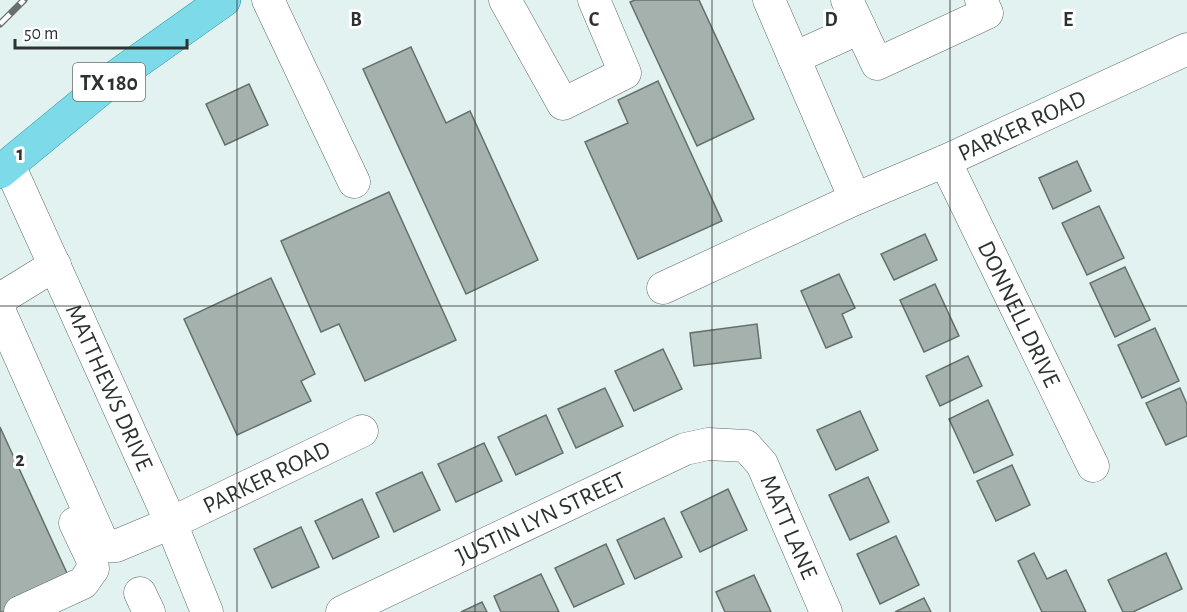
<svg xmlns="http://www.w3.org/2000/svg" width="1187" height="612" font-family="'Alegreya Sans',sans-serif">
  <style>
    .building { fill: #a5b1ac; stroke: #64706b; stroke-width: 1.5 }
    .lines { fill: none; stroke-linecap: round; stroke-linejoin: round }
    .minor-casing { stroke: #5e6c6b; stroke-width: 33 }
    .major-casing { stroke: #278fa0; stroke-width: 34 }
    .minor { stroke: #fff; stroke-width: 32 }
    .major { stroke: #7cdae9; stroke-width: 33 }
    .rail-casing { stroke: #67706f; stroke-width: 7 }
    .rail { stroke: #fff; stroke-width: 4.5; stroke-dasharray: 14; stroke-linecap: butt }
    .grid { fill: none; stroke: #2c3231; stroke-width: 1.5; stroke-opacity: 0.55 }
    .labels { text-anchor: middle; stroke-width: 6; stroke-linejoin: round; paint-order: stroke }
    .shield { fill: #fff; stroke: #6b706f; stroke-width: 1.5 }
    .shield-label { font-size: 22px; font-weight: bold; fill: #2c3231 }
    .street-label { font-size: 24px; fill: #2c3231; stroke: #fff }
    .grid-label { font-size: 20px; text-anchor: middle; font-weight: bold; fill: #2c3231; stroke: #fff; stroke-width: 6; stroke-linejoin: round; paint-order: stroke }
  </style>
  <rect width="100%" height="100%" fill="#e2f2f0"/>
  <g class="building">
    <polygon points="635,0 699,0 754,119 697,146 630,2"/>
    <polygon points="411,47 446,123 470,111 538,260 466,294 363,69"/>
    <polygon points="658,81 722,221 638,259 585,142 628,123 618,100"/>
    <polygon points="249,84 268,125 225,145 206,104"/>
    <polygon points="1077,161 1091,191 1053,209 1039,178"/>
    <polygon points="389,192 456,340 365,381 339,324 321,332 281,241"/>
    <polygon points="1099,206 1124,258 1087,275 1062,223"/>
    <polygon points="925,234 937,260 894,280 881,254"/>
    <polygon points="1125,267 1150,320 1115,337 1090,283"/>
    <polygon points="839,274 855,308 842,314 852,337 826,348 801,291"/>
    <polygon points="271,278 315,374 301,381 311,401 237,435 184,319"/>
    <polygon points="935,284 959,336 924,352 900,300"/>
    <polygon points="757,324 761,358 694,366 690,333"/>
    <polygon points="1155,328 1179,381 1142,398 1118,345"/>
    <polygon points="663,349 682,389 634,411 615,371"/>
    <polygon points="968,356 982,386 940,406 926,376"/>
    <polygon points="605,388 623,426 576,448 558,409"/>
    <polygon points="1180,388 1187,404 1187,436 1166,445 1146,403"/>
    <polygon points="988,400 1013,455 974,473 949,419"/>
    <polygon points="860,411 878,450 836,470 817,430"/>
    <polygon points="546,415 563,453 516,475 498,437"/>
    <polygon points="0,427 71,582 5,612 0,612"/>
    <polygon points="484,443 502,481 456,502 438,464"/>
    <polygon points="1012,465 1030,505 996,521 977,481"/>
    <polygon points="422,472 440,510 394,532 376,493"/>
    <polygon points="868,477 889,522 850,540 829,495"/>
    <polygon points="728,489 747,530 700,552 681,512"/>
    <polygon points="362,499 379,537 333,559 315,521"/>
    <polygon points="664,518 682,557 635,579 617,540"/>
    <polygon points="301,527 319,567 272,588 254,549"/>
    <polygon points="896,536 919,585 880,604 857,554"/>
    <polygon points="606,544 624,584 574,607 555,568"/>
    <polygon points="1034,553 1047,579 1066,570 1086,612 1042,612 1018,561"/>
    <polygon points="1166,553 1182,589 1133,612 1123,612 1108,580"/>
    <polygon points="541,574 559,612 501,612 494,596"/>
    <polygon points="754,575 771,612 725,612 716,592"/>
    <polygon points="924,598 931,612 895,612"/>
    <polygon points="482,602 487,612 461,612"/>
  </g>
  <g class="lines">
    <defs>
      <g id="minor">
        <polyline points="268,0 354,182"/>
        <polyline points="505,0 563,104 625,73 594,0"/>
        <polyline points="769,0 855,199"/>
        <polyline points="847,0 877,64 987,13 981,0"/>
        <polyline points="794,58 860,28"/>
        <path id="s1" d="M945,161L1093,466"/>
        <path id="s2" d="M9,165L171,523L207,612"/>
        <path id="s3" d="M663,288L855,199L945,161L1187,49"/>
        <polyline points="0,299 55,265"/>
        <path id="s4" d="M0,312L101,539L108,546H116L171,523L362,431"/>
        <polyline points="140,593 149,612"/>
        <polyline points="20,612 83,583 93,569 92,559 75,523"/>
        <path id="s5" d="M342,612L685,449L708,444L746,446L762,464L826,612"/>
      </g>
      <polyline id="major" points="0,172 114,78 224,0"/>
    </defs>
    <use href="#minor" class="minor-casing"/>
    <use href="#major" class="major-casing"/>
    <use href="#minor" class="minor"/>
    <use href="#major" class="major"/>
    <defs>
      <polyline id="rail" points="0,24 24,0"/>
    </defs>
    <use href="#rail" class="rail-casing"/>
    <use href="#rail" class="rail"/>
  </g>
  <path class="grid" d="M237,0V612M475,0V612M712,0V612M950,0V612M0,306H1187"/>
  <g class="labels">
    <rect class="shield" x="73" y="63" width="72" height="38" rx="4.5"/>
    <g class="shield-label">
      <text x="109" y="90">TX 180</text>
    </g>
    <g class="street-label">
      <text dy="8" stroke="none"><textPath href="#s3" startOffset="394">PARKER ROAD</textPath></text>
      <text dy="8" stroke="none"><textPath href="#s1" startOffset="170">DONNELL DRIVE</textPath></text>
      <text dy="8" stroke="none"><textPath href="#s2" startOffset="244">MATTHEWS DRIVE</textPath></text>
      <text dy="8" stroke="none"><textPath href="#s4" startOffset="432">PARKER ROAD</textPath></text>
      <text dy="8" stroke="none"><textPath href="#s5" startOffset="220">JUSTIN LYN STREET</textPath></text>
      <text dy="8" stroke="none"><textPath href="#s5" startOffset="534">MATT LANE</textPath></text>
    </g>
  </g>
  <g class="grid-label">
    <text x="356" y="26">B</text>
    <text x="594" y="26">C</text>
    <text x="831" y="26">D</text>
    <text x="1068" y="26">E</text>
    <text x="20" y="160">1</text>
    <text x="20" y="466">2</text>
  </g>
  <path d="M15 39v9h172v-9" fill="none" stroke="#2c3231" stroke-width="3"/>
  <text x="24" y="39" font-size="18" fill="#2c3231" stroke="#ffffff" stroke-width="4.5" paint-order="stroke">50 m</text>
</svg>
